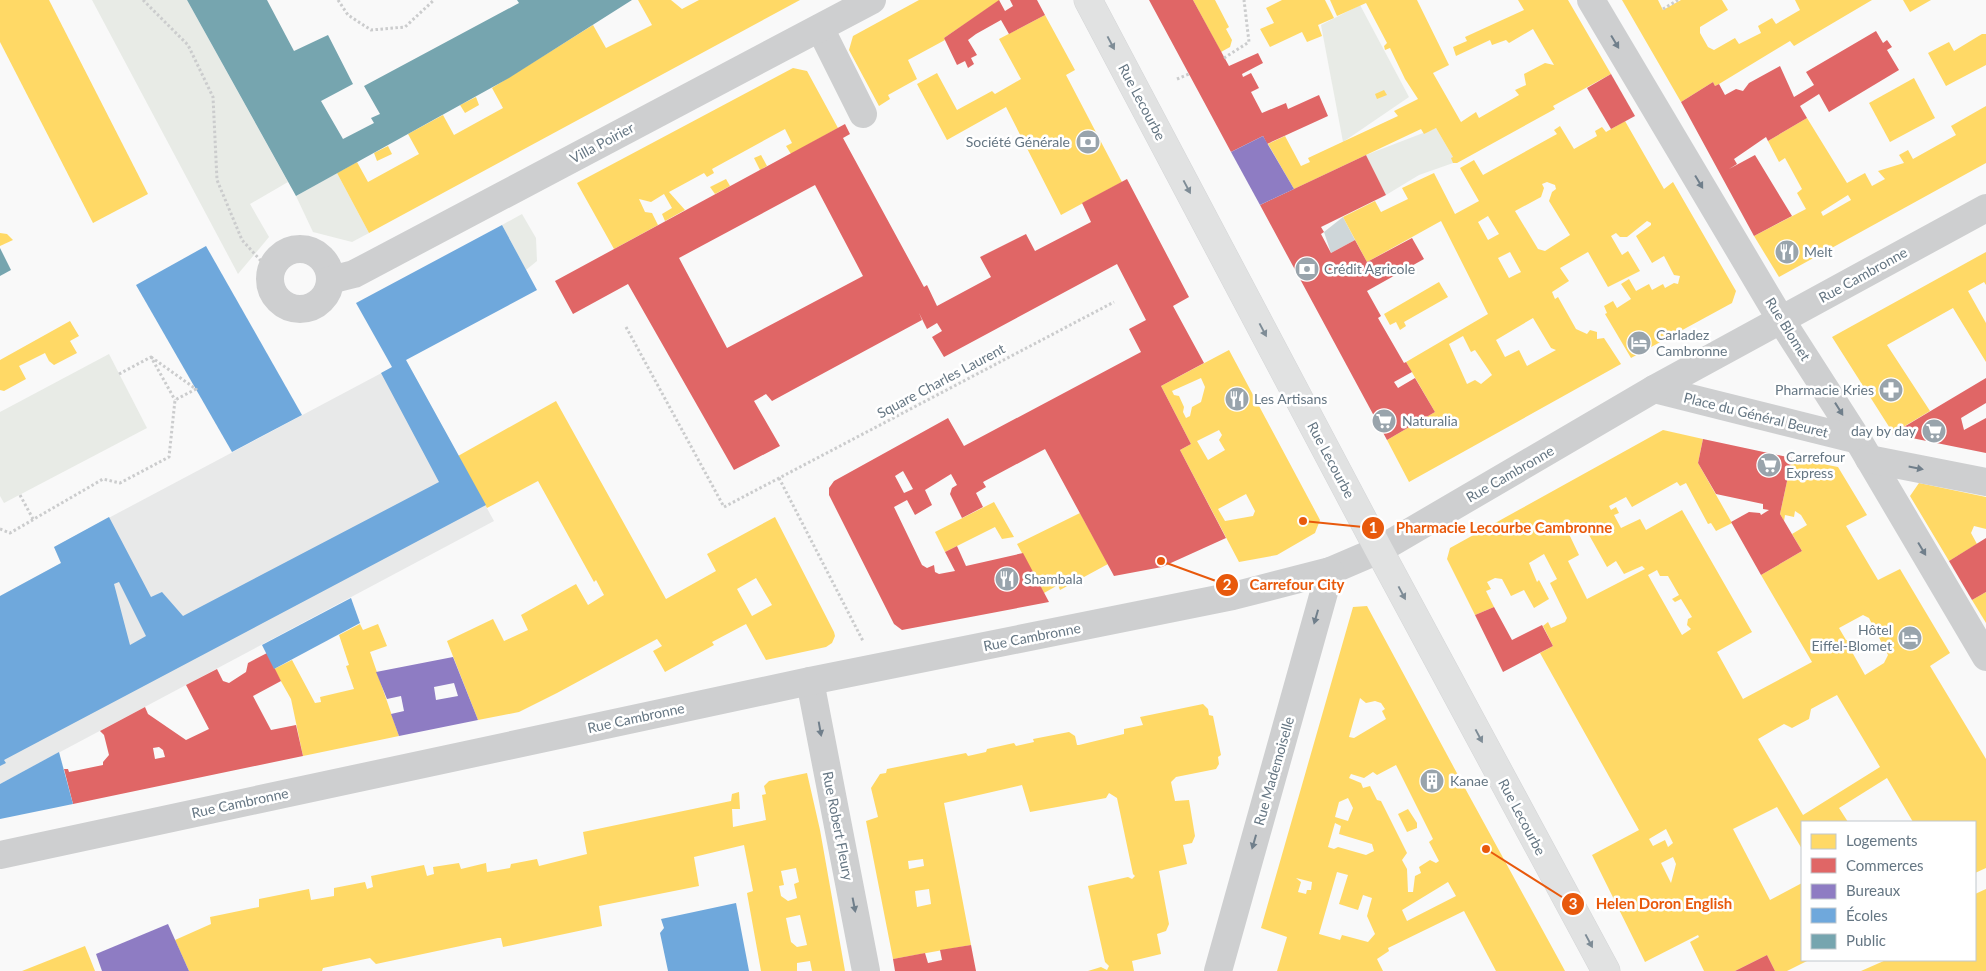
<svg xmlns="http://www.w3.org/2000/svg" width="1986" height="971" font-family="Lato,sans-serif">
  <style>
    .built { fill: #e8e9e9 }
    .green { fill: #e8ebe6 }
    .water { fill: #ced6d9 }
    .homes { fill: #ffd966; fill-rule: evenodd }
    .shops { fill: #e06666; fill-rule: evenodd }
    .offices { fill: #8e7cc3; fill-rule: evenodd }
    .schools { fill: #6fa8dc; fill-rule: evenodd }
    .public { fill: #76a5af }
    .lines { fill: none; stroke-linecap: round; stroke-linejoin: round }
    .major-casing { stroke: #d5d6d7; stroke-width: 29 }
    .path { stroke: #cbcccd; stroke-width: 3; stroke-dasharray: 2.5 2.5; stroke-linecap: butt }
    .minor { stroke: #cecfd0; stroke-width: 28 }
    .major { stroke: #e1e2e2; stroke-width: 28 }
    .oneway { fill: #707f8b }
    .oneway2 { fill: #7e8c96 }
    .labels { text-anchor: middle; stroke-width: 5; stroke-linejoin: round; paint-order: stroke }
    .street-label { font-size: 14px; fill: #657683; stroke: #fff }
    .poi-label { font-size: 14px; fill: #657683; stroke: #fff; text-anchor: start }
    .leader { fill: none; stroke: #e8590c; stroke-width: 2 }
    .callout-dot { fill: #e8590c; stroke: #fff; stroke-width: 2 }
    .mark-label { font-size: 15px; text-anchor: middle; font-weight: bold; fill: #fff }
    .callout-label { font-size: 15px; text-anchor: middle; font-weight: bold; fill: #e8590c; stroke: #fff; stroke-width: 5; stroke-linejoin: round; paint-order: stroke }
  </style>
  <rect width="100%" height="100%" fill="#f9f9f9"/>
  <polygon class="built" points="406,360 494,521 0,784 0,596 61,563 54,547"/>
  <g class="green">
    <polygon points="92,0 187,0 288,182 250,204 269,237 238,274"/>
    <polygon points="1360,5 1409,97 1343,142 1321,25"/>
    <polygon points="1436,128 1456,162 1419,175 1386,195 1366,155"/>
    <polygon points="337,173 369,233 352,242 313,232 296,196"/>
    <polygon points="522,214 536,238 537,261 526,270 502,225"/>
    <polygon points="109,354 147,428 4,503 0,496 0,412"/>
  </g>
  <polygon class="water" points="1343,217 1355,240 1331,253 1324,232"/>
  <g class="homes">
    <polygon points="0,0 49,0 148,194 93,223 0,42"/>
    <polygon points="638,0 671,0 682,9 699,0 800,0 369,233 337,173 357,162 368,182 419,154 408,134 443,115 454,135 503,108 492,88 593,25 606,48 652,25"/>
    <polygon points="919,0 1000,0 944,38 945,40 908,60 917,79 888,95 890,99 879,106 849,50 853,36"/>
    <polygon points="1193,0 1215,0 1229,27 1226,29 1232,40 1230,47 1221,52"/>
    <polygon points="1282,0 1325,0 1334,18 1318,25 1322,36 1307,42 1302,32 1270,47 1260,29 1274,23 1266,8"/>
    <polygon points="1330,0 1417,0 1449,65 1433,73 1461,122 1476,112 1479,118 1519,95 1515,90 1526,85 1524,74 1545,63 1554,65 1533,29 1509,43 1506,40 1492,45 1490,40 1456,56 1453,47 1467,41 1465,37 1524,10 1518,0 1568,0 1611,74 1553,106 1555,109 1457,163 1453,163 1451,158 1453,157 1436,128 1424,134 1421,129 1294,189 1268,144 1285,136 1301,166 1310,162 1308,158 1398,116 1394,111 1418,99 1405,79 1390,48 1385,50 1384,46 1387,43 1366,3 1337,16"/>
    <polygon points="1622,0 1658,0 1663,10 1681,0 1722,0 1728,10 1700,27 1700,33 1708,47 1714,50 1735,38 1739,44 1761,33 1758,26 1772,18 1776,24 1800,10 1795,0 1872,0 1794,46 1790,41 1719,84 1715,86 1713,82 1681,102"/>
    <polygon points="1903,0 1931,0 1910,12"/>
    <polygon points="1045,15 1075,70 1066,75 1122,182 1061,215 1006,107 947,140 917,84 937,73 957,110 992,91 995,94 1021,79 999,39"/>
    <polygon points="1982,34 1986,34 1986,65 1946,86 1928,53 1949,42 1954,51"/>
    <polygon points="793,68 807,71 838,128 791,154 786,146 792,143 785,129 712,169 714,173 707,177 704,173 669,192 685,210 665,221 662,214 672,208 664,194 651,202 639,199 645,212 652,213 658,225 614,249 577,183"/>
    <polygon points="1914,78 1935,118 1890,142 1869,103"/>
    <polygon points="1384,90 1387,95 1377,99 1375,94"/>
    <polygon points="476,97 479,105 465,113 460,105"/>
    <path d="M1986,106V163L1779,277L1754,236L1806,209L1797,193L1802,189L1785,158L1779,162L1768,141L1807,118L1847,183L1865,173L1872,186L1885,179L1878,171L1904,163L1899,155L1908,150L1913,159L1956,135L1951,126ZM1848,195L1851,200L1823,216L1821,212Z"/>
    <path d="M1625,121L1664,189L1673,182L1736,291L1732,303L1631,358L1605,314L1607,313L1604,306L1613,301L1617,308L1631,299L1621,284L1629,279L1636,291L1649,284L1652,290L1663,284L1665,288L1674,283L1678,284L1680,276L1674,275L1664,256L1652,263L1636,236L1651,225V223L1647,221L1627,237H1620L1616,233L1611,236L1622,255L1628,251L1640,271L1608,287L1588,252L1560,268L1569,281L1552,292L1555,299L1558,297L1576,329L1587,334L1590,330L1597,332V339L1604,338L1621,364L1409,482L1387,440L1435,412L1406,362L1488,314L1441,221L1367,262L1343,217L1375,201L1381,212L1408,199L1402,188L1434,173L1455,214L1479,201L1460,168L1474,160L1483,175L1557,134L1554,130L1560,126L1574,149L1597,136L1595,131L1602,127L1606,132ZM1547,182L1555,185L1556,189L1552,192L1549,201L1570,235L1545,251L1538,249L1515,211L1541,197L1544,188L1542,184ZM1488,216L1499,234L1488,240L1478,222ZM1510,252L1521,272L1509,278L1498,258ZM1533,318L1551,348L1556,350L1527,366L1519,350L1505,357L1496,340ZM1463,336L1471,352L1475,350L1492,375L1481,384L1475,380L1467,384L1449,344Z"/>
    <polygon points="388,146 392,154 377,161 374,153"/>
    <polygon points="761,155 767,166 760,170 754,158"/>
    <polygon points="726,179 730,186 715,194 710,187"/>
    <polygon points="0,233 7,234 13,240 0,246"/>
    <polygon points="1986,252 1986,285 1984,282 1968,291 1986,323 1986,362 1953,308 1887,345 1930,411 1893,433 1832,337"/>
    <polygon points="1439,282 1448,297 1404,322 1406,326 1400,330 1396,322 1390,325 1384,314"/>
    <polygon points="70,321 79,336 70,341 77,353 54,365 49,361 45,353 19,366 26,379 4,391 0,390 0,360"/>
    <path d="M1229,350L1320,520L1315,533L1277,555L1239,562L1180,450L1191,444L1161,386ZM1201,378L1205,387L1201,402L1192,407L1190,416L1186,418L1183,412L1184,407L1179,396L1174,395L1172,391ZM1219,430L1222,435L1219,440L1225,450L1208,460L1197,441ZM1246,494L1255,511L1253,516L1225,521L1218,509Z"/>
    <path d="M556,401L666,599L716,571L707,554L775,517L834,632L835,636L832,643L826,647L766,660L746,624L712,642L714,645L665,672L653,651L662,646L657,639L557,693L519,712L478,720L447,641L493,619L504,641L528,630L521,615L576,584L588,605L604,595L596,580L594,582L538,481L487,508L458,456ZM756,578L772,605L752,616L737,589Z"/>
    <path d="M1663,430L1703,439L1698,463L1732,523L1716,531L1711,523L1708,524L1686,483L1680,486L1677,482L1632,507L1626,497L1609,506L1611,510L1616,507L1619,513L1614,515L1621,528L1640,519L1646,530L1682,510L1752,632L1717,652L1743,699L1812,662L1761,575L1802,551L1792,534L1807,525L1801,515L1795,511L1794,517L1785,515L1784,521L1780,514L1792,458L1838,467L1867,515L1846,526L1878,580L1900,569L1950,653L1930,666L1986,759V868L1975,873V822H1913L1887,778L1839,808L1848,822H1802V849L1777,807L1733,829L1770,900L1802,883V960H1809L1787,971H1775L1767,955L1735,971H1704L1690,942L1699,937L1698,935L1645,962L1592,855L1639,830L1540,653L1553,646L1543,626L1548,622L1551,628L1565,622L1567,618L1550,583L1557,579L1544,554L1529,563L1537,582L1539,580L1549,599L1534,608L1524,590L1511,596L1502,579L1495,578L1487,582L1491,589L1486,591L1494,607L1475,615L1447,559L1450,548ZM1584,526L1607,567L1616,561L1624,574L1642,566L1645,569L1587,599L1568,561L1579,555L1569,534ZM1657,570L1660,576H1668L1679,595L1672,599L1675,602L1681,599L1692,617L1688,619L1687,625L1691,629L1682,635L1648,575ZM1863,615L1869,618L1888,655L1884,663L1865,675L1852,652L1854,648L1849,640H1846L1839,628ZM1837,695L1880,767L1803,815L1758,739L1784,724L1792,728L1809,719L1811,709ZM1666,829L1673,843L1668,847L1665,840L1653,846L1649,839ZM1673,857L1676,864L1671,883L1661,863Z"/>
    <polygon points="1919,483 1986,497 1986,529 1974,526 1971,533 1977,544 1949,561 1910,496"/>
    <polygon points="994,502 1014,537 1002,539 995,527 945,552 935,532"/>
    <polygon points="1080,513 1108,564 1060,590 1058,585 1044,593 1017,544"/>
    <polygon points="1986,592 1986,623 1972,600"/>
    <path d="M1367,606L1466,790L1565,971H1496L1464,911L1388,948L1389,951L1377,959L1383,971H1277L1287,937L1261,928L1353,607ZM1360,698L1366,703L1375,701L1381,703L1385,709L1382,711L1386,719L1354,738L1349,737ZM1396,765L1433,839L1429,842L1439,861L1436,863L1430,860L1419,867L1421,873L1415,876L1413,892H1408L1407,869L1402,860L1407,853L1381,801L1377,800L1370,786L1363,788L1361,783L1349,778L1351,774L1364,778L1373,772L1377,775ZM1348,798L1353,808L1348,821L1335,817L1339,802ZM1335,823L1341,826L1339,834L1372,844L1374,851L1366,855L1338,847L1334,849L1328,847ZM1337,872L1348,875L1339,904L1358,910L1363,895L1372,898L1367,916L1375,934L1368,942L1342,935L1340,940L1319,934ZM1296,878L1312,882L1311,890H1307L1306,894L1298,892L1301,882ZM1448,882L1456,896L1407,921L1402,910Z"/>
    <polygon points="360,624 363,630 378,624 387,646 370,652 399,736 303,756 291,699 274,669 292,660 315,703 321,702 320,697 354,689 346,666 349,665 339,635"/>
    <path d="M1203,704L1208,709L1209,715L1213,716L1221,755L1218,757L1219,764L1216,769L1176,777L1171,782L1175,801L1189,800L1195,836L1192,843L1183,845L1187,864L1159,871L1169,924L1166,931L1157,934L1161,954L1132,961L1134,971H1088L1101,967L1107,970L1109,966L1105,962L1088,886L1128,877L1132,879L1135,876L1133,874L1117,798L1109,793L1106,798L1030,812L1022,785L944,803L971,945L893,959L866,821L878,817L871,788L880,774L886,773L887,769L966,753L968,756L986,752L987,749L1014,743L1016,746L1034,742L1033,739L1069,732L1075,736L1077,745H1079L1124,734V729L1143,725L1140,717ZM923,859L924,866L909,869L908,861ZM929,889L931,904L917,907L915,891Z"/>
    <path d="M807,773L820,830L845,971H812L810,961L797,963V971H761L747,893L753,891L744,845L694,857L699,886L599,906L602,926L503,947L501,938H498L376,964L370,958L323,968L322,971H189L175,940L211,924L210,917L259,907V899L309,889L311,900L334,896V888L365,882L367,889L373,887L371,876L424,865L427,876L434,874L433,867L459,863L461,869L486,863L487,872L510,868L511,864L537,859L539,866L587,854L583,832L731,801L732,794L739,792L740,809H732L733,827L766,820L762,795L766,794L764,786L769,781ZM796,868L799,882L794,884L797,898L788,901L781,896L779,886L784,885L781,871ZM800,915L807,945L797,947L791,942L786,918Z"/>
    <polygon points="1408,809 1417,823 1417,828 1407,832 1398,814"/>
    <polygon points="1986,889 1986,971 1861,971 1886,960 1975,960 1975,894"/>
    <polygon points="85,946 95,971 22,971"/>
  </g>
  <g class="shops">
    <polygon points="999,0 1005,11 1013,6 1010,0 1037,0 1045,15 1009,34 1001,20 976,34 968,40 977,55 971,58 974,64 968,68 965,61 957,65 944,38"/>
    <polygon points="1149,0 1193,0 1229,66 1258,53 1263,63 1242,74 1243,77 1251,73 1259,88 1251,92 1262,113 1286,103 1288,109 1319,95 1328,116 1267,144 1263,136 1231,152"/>
    <polygon points="1876,31 1883,43 1887,40 1892,47 1887,50 1899,70 1829,112 1819,94 1800,106 1807,118 1768,141 1766,137 1734,159 1737,164 1729,169 1755,155 1792,216 1754,236 1681,102 1713,82 1715,86 1719,84 1725,95 1736,89 1743,91 1749,83 1780,66 1794,97 1814,85 1806,72"/>
    <polygon points="1611,74 1635,116 1611,129 1587,88"/>
    <path d="M845,124L850,134L843,138L924,287L927,285L937,306L991,277L980,257L1026,234L1035,251L1091,222L1082,203L1127,179L1189,297L1173,306L1204,363L1161,386L1191,444L1180,450L1226,538L1162,567L1114,576L1045,449L983,482L986,487L976,493L983,507L962,518L950,494L952,488L957,485L951,474L925,490L932,505L915,515L907,500L894,507L922,565L927,568L934,565L935,572L939,574L955,571L945,552L957,546L966,566L1023,553L1049,602L902,630L894,624L829,495V488L834,481L948,418L964,446L1141,352L1129,329L1146,320L1117,264L944,357L932,337L942,331L937,323L927,329L919,313L922,320L772,401L766,394L754,401L780,446L734,470L628,284L573,314L555,281ZM815,185L863,276L727,348L679,258ZM903,471L913,489L904,493L895,476Z"/>
    <polygon points="1366,155 1386,195 1321,227 1324,232 1321,234 1331,253 1355,240 1367,262 1412,238 1424,259 1367,291 1381,316 1378,318 1404,363 1406,362 1412,372 1394,382 1398,388 1415,378 1435,412 1387,440 1260,205"/>
    <polygon points="1986,378 1986,403 1961,418 1964,430 1986,418 1986,453 1892,434"/>
    <polygon points="1703,439 1792,458 1780,514 1802,551 1761,575 1731,522 1749,512 1760,513 1761,515 1769,510 1763,509 1763,504 1716,494 1698,463"/>
    <polygon points="1986,538 1986,592 1972,600 1949,561"/>
    <polygon points="1494,607 1512,640 1542,625 1553,646 1503,672 1475,615"/>
    <path d="M267,653L281,681L253,696L271,730L296,725L303,756L73,804L64,769H68L69,772L103,765V762L109,755L104,735L100,731L145,707L148,714L186,740L209,729L186,685L217,669L223,681L229,683L246,672L248,663ZM159,747L163,750L165,757L155,759L153,748Z"/>
    <polygon points="971,945 976,971 895,971 893,959 925,953 928,963 942,960 940,950"/>
    <polygon points="1767,955 1775,971 1735,971"/>
  </g>
  <g class="offices">
    <polygon points="1263,136 1294,189 1260,205 1231,152"/>
    <path d="M453,657L478,720L399,736L391,714L404,711L401,696L387,699L376,672ZM454,683L458,696L436,700L434,687Z"/>
    <polygon points="168,924 189,971 102,971 96,954"/>
  </g>
  <g class="schools">
    <path d="M502,225L537,290L406,360L486,505L4,760L6,763L0,766V596L61,563L54,547L109,517L151,597L162,592L183,616L439,482L381,373L392,367L356,303ZM119,582L146,636L130,645L114,584Z"/>
    <polygon points="206,246 302,415 232,452 136,285"/>
    <polygon points="351,598 360,623 274,669 262,645"/>
    <polygon points="59,752 73,804 0,819 0,784"/>
    <polygon points="736,903 749,971 668,971 660,933 664,928 661,919"/>
  </g>
  <g class="public">
    <polygon points="187,0 267,0 294,51 328,35 353,84 321,101 343,139 374,123 371,118 380,114 364,86 519,3 517,0 632,0 509,78 296,196"/>
    <polygon points="0,248 11,270 0,276"/>
  </g>
  <g class="lines">
    <defs>
      <polyline id="major" points="1088,0 1379,550 1606,971"/>
    </defs>
    <use href="#major" class="major-casing"/>
    <g class="path">
      <polyline points="143,0 188,45 213,97 217,180 242,240 271,272"/>
      <polyline points="338,0 348,15 371,30 405,27 434,0"/>
      <polyline points="1663,9 1678,0"/>
      <polyline points="1224,58 1249,42 1244,0"/>
      <polyline points="1177,79 1189,74"/>
      <polyline points="626,327 724,507 1114,302"/>
      <polyline points="119,374 151,357 175,400"/>
      <polyline points="779,478 863,641"/>
      <polyline points="20,495 33,519"/>
      <polyline points="0,529 10,533 103,479 120,483 169,457 175,400 196,389 151,357"/>
    </g>
    <g class="minor">
      <polyline points="1591,0 1781,320 1858,440 1986,657"/>
      <polyline points="820,28 863,114"/>
      <circle cx="300" cy="279" r="30"/>
      <polyline points="330,280 354,274 872,0"/>
      <polyline points="1654,389 1858,440"/>
      <polyline points="1869,459 1986,482"/>
      <polyline points="810,681 866,971"/>
      <polyline points="0,855 810,681 1233,596 1330,571 1379,550 1654,389 1986,208"/>
      <polyline points="1218,971 1330,571"/>
    </g>
    <use href="#major" class="major"/>
  </g>
  <defs><path id="oneway-solid" d="M-6-.8H1V-3.2L6.5 0L1 3.2V.8H-6Z" transform="scale(1.25)"/></defs>
  <g class="oneway">
    <use href="#oneway-solid" transform="translate(1615 42) rotate(59)"/>
    <use href="#oneway-solid" transform="translate(1699 182) rotate(59)"/>
    <use href="#oneway-solid" transform="translate(1839 409) rotate(58)"/>
    <use href="#oneway-solid" transform="translate(1916 468) rotate(11)"/>
    <use href="#oneway-solid" transform="translate(1922 549) rotate(59)"/>
    <use href="#oneway-solid" transform="translate(1316 617) rotate(106)"/>
    <use href="#oneway-solid" transform="translate(820 729) rotate(80)"/>
    <use href="#oneway-solid" transform="translate(1254 842) rotate(106)"/>
    <use href="#oneway-solid" transform="translate(854 905) rotate(79)"/>
  </g>
  <g class="oneway2">
    <use href="#oneway-solid" transform="translate(1111 43) rotate(62)"/>
    <use href="#oneway-solid" transform="translate(1187 187) rotate(62)"/>
    <use href="#oneway-solid" transform="translate(1263 330) rotate(62)"/>
    <use href="#oneway-solid" transform="translate(1402 593) rotate(62)"/>
    <use href="#oneway-solid" transform="translate(1479 736) rotate(62)"/>
    <use href="#oneway-solid" transform="translate(1589 941) rotate(62)"/>
  </g>
  <defs>
    <symbol id="bank-disc" viewBox="-11 -11 22 22"><circle r="9.5" fill="#99a4ac" stroke="#fff"/><path d="M-6-4H6V4H-6ZM0-2.3a2.3 2.3 0 1 0 0 4.6a2.3 2.3 0 1 0 0-4.6Z" fill="#fff"/></symbol>
    <symbol id="restaurant-disc" viewBox="-11 -11 22 22"><circle r="9.5" fill="#99a4ac" stroke="#fff"/><path d="M-5-6h1v4h1v-4h1v4h1v-4h1v5L-1.5 .5V6h-2V.5L-5-1ZM5-6V6H3V1.5H1.5Q1.5-4 5-6Z" fill="#fff"/></symbol>
    <symbol id="hotel-disc" viewBox="-11 -11 22 22"><circle r="9.5" fill="#99a4ac" stroke="#fff"/><path d="M-6-4.5h1.5V1H6V5H4.5V3h-9V5H-6ZM-4 0a1.8 1.8 0 1 1 3.6 0ZM.5 0V-2.5h3Q6-2.5 6 0Z" fill="#fff"/></symbol>
    <symbol id="pharmacy-disc" viewBox="-11 -11 22 22"><circle r="9.5" fill="#99a4ac" stroke="#fff"/><path d="M-2-6h4v4h4v4h-4v4h-4v-4h-4v-4h4Z" fill="#fff"/></symbol>
    <symbol id="supermarket-disc" viewBox="-11 -11 22 22"><circle r="9.5" fill="#99a4ac" stroke="#fff"/><path d="M-6-5.5h2.5l.6 2H6L4.5 2H-2.5L-4.4-4H-6ZM-1.5 3.2a1.3 1.3 0 1 0 .1 0ZM3 3.2a1.3 1.3 0 1 0 .1 0Z" fill="#fff"/></symbol>
    <symbol id="building-disc" viewBox="-11 -11 22 22"><circle r="9.5" fill="#99a4ac" stroke="#fff"/><path d="M-4-6H4V6H1V3H-1V6H-4ZM-2.5-4.3h1.7v1.8h-1.7ZM.8-4.3h1.7v1.8H.8ZM-2.5-1h1.7V.8h-1.7ZM.8-1h1.7V.8H.8Z" fill="#fff"/></symbol>
  </defs>
  <g fill-rule="evenodd">
    <use href="#bank-disc" x="1074" y="128" width="28" height="28"/>
    <use href="#restaurant-disc" x="1773" y="238" width="28" height="28"/>
    <use href="#bank-disc" x="1293" y="255" width="28" height="28"/>
    <use href="#hotel-disc" x="1625" y="329" width="28" height="28"/>
    <use href="#pharmacy-disc" x="1877" y="376" width="28" height="28"/>
    <use href="#restaurant-disc" x="1223" y="385" width="28" height="28"/>
    <use href="#supermarket-disc" x="1370" y="407" width="28" height="28"/>
    <use href="#supermarket-disc" x="1920" y="417" width="28" height="28"/>
    <use href="#supermarket-disc" x="1755" y="451" width="28" height="28"/>
    <use href="#restaurant-disc" x="993" y="565" width="28" height="28"/>
    <use href="#hotel-disc" x="1896" y="624" width="28" height="28"/>
    <use href="#building-disc" x="1418" y="767" width="28" height="28"/>
  </g>
  <g class="labels">
    <g class="street-label">
      <text transform="translate(1142 102) rotate(62)" y="5">Rue Lecourbe</text>
      <text transform="translate(602 143) rotate(-28)" y="5">Villa Poirier</text>
      <text transform="translate(1863 275) rotate(-29)" y="5">Rue Cambronne</text>
      <text transform="translate(1788 329) rotate(58)" y="5">Rue Blomet</text>
      <text transform="translate(941 381) rotate(-28)" y="5">Square Charles Laurent</text>
      <text transform="translate(1756 415) rotate(14)" y="5">Place du Général Beuret</text>
      <text transform="translate(1331 460) rotate(62)" y="5">Rue Lecourbe</text>
      <text transform="translate(1510 474) rotate(-30)" y="5">Rue Cambronne</text>
      <text transform="translate(1032 637) rotate(-11)" y="5">Rue Cambronne</text>
      <text transform="translate(636 718) rotate(-12)" y="5">Rue Cambronne</text>
      <text transform="translate(1274 771) rotate(-74)" y="5">Rue Mademoiselle</text>
      <text transform="translate(240 803) rotate(-12)" y="5">Rue Cambronne</text>
      <text transform="translate(1522 817) rotate(62)" y="5">Rue Lecourbe</text>
      <text transform="translate(838 826) rotate(79)" y="5">Rue Robert Fleury</text>
    </g>
    <g class="poi-label">
      <text x="1070" y="147" text-anchor="end">Société Générale</text>
      <text x="1804" y="257">Melt</text>
      <text x="1324" y="274">Crédit Agricole</text>
      <text x="1656" y="340">Carladez<tspan x="1656" dy="16">Cambronne</tspan></text>
      <text x="1874" y="395" text-anchor="end">Pharmacie Kries</text>
      <text x="1254" y="404">Les Artisans</text>
      <text x="1402" y="426">Naturalia</text>
      <text x="1916" y="436" text-anchor="end">day by day</text>
      <text x="1786" y="462">Carrefour<tspan x="1786" dy="16">Express</tspan></text>
      <text x="1024" y="584">Shambala</text>
      <text x="1892" y="635" text-anchor="end">Hôtel<tspan x="1892" dy="16">Eiffel-Blomet</tspan></text>
      <text x="1450" y="786">Kanae</text>
    </g>
  </g>
  <path class="leader" d="M1303 521L1373 528M1161 561L1227 585M1486 849L1573 904"/>
  <g class="callout-dot">
    <circle cx="1303" cy="521" r="5"/>
    <circle cx="1161" cy="561" r="5"/>
    <circle cx="1486" cy="849" r="5"/>
    <circle cx="1373" cy="528" r="12"/>
    <circle cx="1227" cy="585" r="12"/>
    <circle cx="1573" cy="904" r="12"/>
  </g>
  <g class="mark-label">
    <text x="1373" y="533">1</text>
    <text x="1227" y="590">2</text>
    <text x="1573" y="909">3</text>
  </g>
  <g class="callout-label">
    <text x="1504" y="533">Pharmacie Lecourbe Cambronne</text>
    <text x="1297" y="590">Carrefour City</text>
    <text x="1664" y="909">Helen Doron English</text>
  </g>
  <rect x="1801" y="821" width="175" height="140" fill="#ffffff" stroke="#c1c8cd"/>
  <rect x="1811" y="834" width="25" height="15" fill="#ffd966" stroke="#c1c8cd"/>
  <text x="1846" y="846" font-size="15" fill="#657683">Logements</text>
  <rect x="1811" y="858" width="25" height="15" fill="#e06666" stroke="#c1c8cd"/>
  <text x="1846" y="871" font-size="15" fill="#657683">Commerces</text>
  <rect x="1811" y="884" width="25" height="15" fill="#8e7cc3" stroke="#c1c8cd"/>
  <text x="1846" y="896" font-size="15" fill="#657683">Bureaux</text>
  <rect x="1811" y="908" width="25" height="15" fill="#6fa8dc" stroke="#c1c8cd"/>
  <text x="1846" y="921" font-size="15" fill="#657683">Écoles</text>
  <rect x="1811" y="934" width="25" height="15" fill="#76a5af" stroke="#c1c8cd"/>
  <text x="1846" y="946" font-size="15" fill="#657683">Public</text>
</svg>
